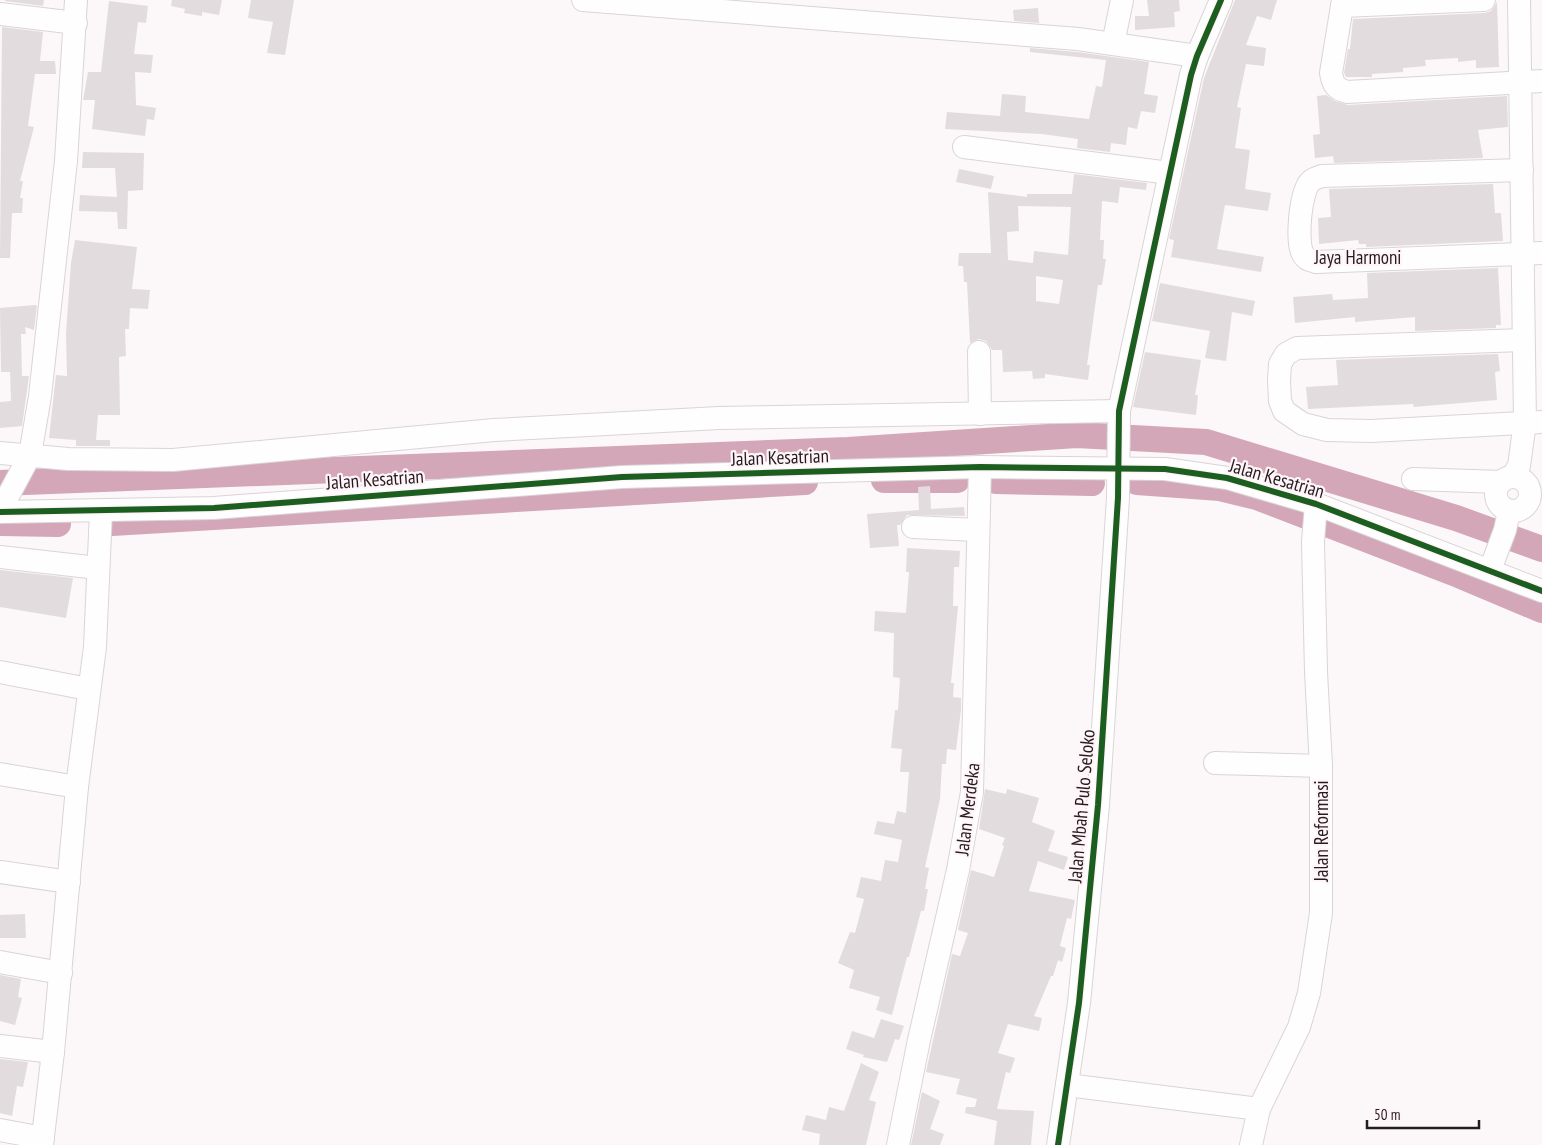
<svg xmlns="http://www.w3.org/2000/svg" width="1542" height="1145" font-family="'PT Sans Narrow',sans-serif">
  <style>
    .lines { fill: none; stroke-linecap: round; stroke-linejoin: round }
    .river { stroke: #d3a6b8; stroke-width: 26 }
    .building { fill: #e3dcde; fill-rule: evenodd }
    .minor-casing { stroke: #dbd4d7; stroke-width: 24 }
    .minor { stroke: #fffefe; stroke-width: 22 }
    .cycleway-casing { stroke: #fff4f8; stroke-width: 9 }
    .cycleway { stroke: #1b5e20; stroke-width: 6 }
    .labels { text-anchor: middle; stroke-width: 4.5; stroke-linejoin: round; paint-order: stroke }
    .street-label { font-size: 19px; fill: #251c1f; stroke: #fff4f8 }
  </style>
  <rect width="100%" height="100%" fill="#fcf7f9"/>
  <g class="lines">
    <g class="river">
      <polyline points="884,480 957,480"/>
      <polyline points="996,481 1092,483"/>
      <polyline points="1137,482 1220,488 1257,497 1454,573 1542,610"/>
      <polyline points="0,483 848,450 1077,435 1206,442 1456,518 1542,549"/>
      <polyline points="0,523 58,524"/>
      <polyline points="112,523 805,482"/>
    </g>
  </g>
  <g class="building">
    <polygon points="5,0 44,0 43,6 5,1"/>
    <polygon points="172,0 222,0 219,15 202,12 202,16 184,13 185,9 171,6"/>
    <polygon points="251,0 294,0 285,55 267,53 273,22 248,18"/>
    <polygon points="1147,0 1179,0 1180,11 1174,12 1175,27 1135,30 1135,16 1149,16"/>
    <polygon points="1235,0 1277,0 1271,20 1257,16 1246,45 1266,48 1264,66 1246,64 1237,107 1241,108 1235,148 1250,150 1245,189 1271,193 1268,211 1225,205 1217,249 1264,257 1261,272 1171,257 1174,240 1169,239 1204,78"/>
    <polygon points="109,1 148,6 146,23 138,22 134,54 153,55 151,73 135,72 136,105 156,108 154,120 147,119 145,136 92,129 95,100 83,100 88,72 101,72"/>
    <polygon points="1497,2 1499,67 1476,68 1476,60 1458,62 1458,58 1425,60 1426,66 1403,68 1403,72 1372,74 1372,77 1346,77 1344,73 1348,49 1350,49 1353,19 1485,13 1491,11"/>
    <polygon points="1038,8 1039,23 1014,21 1013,10"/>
    <polygon points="2,27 43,32 40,61 55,61 56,74 35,74 28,126 34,127 20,181 23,181 20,198 23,198 22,213 12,213 10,258 0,258"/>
    <polygon points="1030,48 1077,52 1149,62 1144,94 1158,96 1155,113 1141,111 1137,129 1128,127 1126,145 1111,143 1110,152 1077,148 1078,139 1042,134 945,129 947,112 1000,116 1002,94 1026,96 1025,112 1089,119 1096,86 1102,87 1106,60 1030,52"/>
    <polygon points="1326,95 1335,101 1348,105 1507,96 1508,127 1478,130 1483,158 1334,163 1333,156 1315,158 1313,135 1320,134 1317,96"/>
    <polygon points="83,152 144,153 143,190 128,191 127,229 118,229 117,212 79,211 80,195 117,197 115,168 82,168"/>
    <polygon points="959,169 994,176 991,189 956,182"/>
    <path d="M1074,174L1147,183L1146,190L1120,187L1118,203L1102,201L1100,240H1104L1103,259H1106L1102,285H1098L1087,365H1090L1088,380L1045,374V378L1033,379L1032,371L1003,372L1002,350H992L986,341L979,339L970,343L967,282H964L963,266H958L959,253H991L988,192L1027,197V194H1072ZM1018,206L1071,207L1068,255L1034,251L1033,263L1008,260L1007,232L1019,231ZM1036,276L1063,280L1059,304L1036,301Z"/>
    <polygon points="1493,184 1495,213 1501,213 1503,241 1366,247 1366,244 1359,244 1358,240 1319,244 1318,218 1331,217 1329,189"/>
    <polygon points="75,240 137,247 132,289 150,290 148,309 130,308 129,329 125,329 126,356 119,357 120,415 98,415 96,440 110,440 110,446 76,446 76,440 49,438 56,375 67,376 66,333 71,263"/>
    <polygon points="1498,268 1501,325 1496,325 1496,328 1415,331 1415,317 1355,322 1355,317 1295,323 1293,297 1332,294 1333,300 1368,298 1367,273"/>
    <polygon points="1160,283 1255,301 1252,316 1232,312 1226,361 1205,358 1210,331 1152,321"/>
    <polygon points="35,305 37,306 34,330 25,327 26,334 21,334 22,376 29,376 22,426 0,428 0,402 11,401 10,372 1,372 0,308"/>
    <polygon points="1145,352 1201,360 1195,395 1198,395 1196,415 1133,407"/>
    <polygon points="1498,354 1500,371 1495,372 1497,400 1414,407 1413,404 1308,409 1306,387 1338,385 1336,360"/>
    <polygon points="930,486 931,509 964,507 965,516 907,515 900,525 897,525 899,546 870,548 867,514 919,510 918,487"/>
    <polygon points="907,548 960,551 959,567 954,567 953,606 958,606 951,683 954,683 953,697 961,698 961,710 956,750 947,749 946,764 942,764 940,799 925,867 929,868 925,889 928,889 924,911 921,911 909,957 907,957 892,1015 876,1010 880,997 849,988 854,970 838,963 850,932 855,933 864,899 856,897 861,877 881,881 885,860 898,862 902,840 874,834 877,821 894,824 897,811 906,813 909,772 900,772 902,749 891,748 895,710 898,710 900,678 893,677 894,633 874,631 875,611 906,613 909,572 906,572"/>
    <polygon points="0,570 73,578 66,618 0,607"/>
    <polygon points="985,789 1006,794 1007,789 1039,798 1032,822 1055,831 1048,851 1068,857 1064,870 1038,861 1029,891 1075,900 1071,919 1067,918 1060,946 1066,948 1062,962 1058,960 1053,976 1051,976 1034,1016 1042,1018 1039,1031 1008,1024 998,1053 1015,1058 1010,1073 1006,1072 997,1109 1034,1111 1031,1145 994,1145 997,1121 965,1113 966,1107 975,1107 977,1099 956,1094 960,1079 926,1072 952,954 960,956 968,933 958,930 971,870 994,877 1004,846 1002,845 1005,838 979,829"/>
    <polygon points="25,914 26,938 0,938 0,915"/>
    <polygon points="0,975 21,979 18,997 22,998 15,1025 0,1021"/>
    <polygon points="881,1019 904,1026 899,1040 895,1039 887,1062 863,1057 864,1055 846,1049 852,1031 874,1038"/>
    <polygon points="0,1059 28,1062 23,1087 17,1086 12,1116 0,1113"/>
    <polygon points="861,1063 879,1072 869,1100 876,1102 866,1145 819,1145 820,1134 802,1130 806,1115 826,1120 829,1107 844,1111"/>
    <polygon points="922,1092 940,1101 930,1129 944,1134 940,1145 911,1145"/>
  </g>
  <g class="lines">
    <defs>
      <g id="minor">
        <polyline points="583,0 1078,39 1197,56"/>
        <path d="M1343,0L1331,73C1333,85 1336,89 1347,92L1542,81"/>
        <polyline points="1342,6 1484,0"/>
        <polyline points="0,14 76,23"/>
        <polyline points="1113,44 1122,0"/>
        <polyline points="964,147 1170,173"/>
        <path d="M1522,170L1322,176C1319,177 1313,179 1311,181C1300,190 1296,243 1303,254C1306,260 1310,260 1316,262L1542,253"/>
        <polyline points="1523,340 1297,348 1286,354 1280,364 1279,381 1280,401 1284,411 1303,424 1327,430 1371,431 1542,422"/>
        <polyline points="979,352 980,414"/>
        <polyline points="0,453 68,459 173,460 494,430 719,418 1119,411"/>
        <circle cx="1513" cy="494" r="17"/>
        <polyline points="1512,477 1519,466 1525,422 1519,0"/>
        <polyline points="1413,479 1501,482"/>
        <polyline points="0,511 30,455 40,396 66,161 76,0"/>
        <polyline points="0,512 214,508 622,477 980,467 1165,469 1227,478 1316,504 1542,591"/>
        <polyline points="913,527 977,530"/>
        <polyline points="0,557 98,568"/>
        <polyline points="1490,570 1505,530 1509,511"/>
        <polyline points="0,672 88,689"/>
        <polyline points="1215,763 1321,766"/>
        <polyline points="0,774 77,787"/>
        <polyline points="0,872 69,882"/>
        <polyline points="0,962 61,973"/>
        <polyline points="0,1046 53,1052"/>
        <polyline points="1067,1085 1259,1109"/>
        <polyline points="0,1130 43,1138"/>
        <polyline points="42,1145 53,1052 77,787 95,647 101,511"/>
        <polyline points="898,1145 919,1040 958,870 972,792 980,467"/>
        <polyline points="1058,1145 1079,1003 1098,805 1118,498 1119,411 1191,75 1197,56 1221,0"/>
        <polyline points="1251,1145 1259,1109 1299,1027 1309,993 1321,913 1321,766 1316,672 1313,542 1316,504"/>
      </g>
    </defs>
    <use href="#minor" class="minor-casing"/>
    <use href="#minor" class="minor"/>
    <defs>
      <g id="cycleway">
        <polyline points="0,512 214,508 622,477 980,467 1165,469 1227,478 1316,504 1542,591"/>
        <polyline points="1058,1145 1079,1003 1098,805 1118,498 1119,411 1191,75 1197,56 1221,0"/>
      </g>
    </defs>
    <use href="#cycleway" class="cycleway-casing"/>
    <use href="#cycleway" class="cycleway"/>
  </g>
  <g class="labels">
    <g class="street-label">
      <text x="1358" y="264">Jaya Harmoni</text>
      <text transform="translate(780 457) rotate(-2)" y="7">Jalan Kesatrian</text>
      <text transform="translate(1277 478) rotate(16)" y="7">Jalan Kesatrian</text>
      <text transform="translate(375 479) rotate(-4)" y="7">Jalan Kesatrian</text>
      <text transform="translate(1081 806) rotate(-85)" y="7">Jalan Mbah Pulo Seloko</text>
      <text transform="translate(967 809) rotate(-83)" y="7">Jalan Merdeka</text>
      <text transform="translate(1321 831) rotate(-90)" y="7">Jalan Reformasi</text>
    </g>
  </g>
  <path d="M1367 1120v8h112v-8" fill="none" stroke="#251c1f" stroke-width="2.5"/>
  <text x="1374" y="1120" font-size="15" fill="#251c1f" stroke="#fff4f8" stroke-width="4" paint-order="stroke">50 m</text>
</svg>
